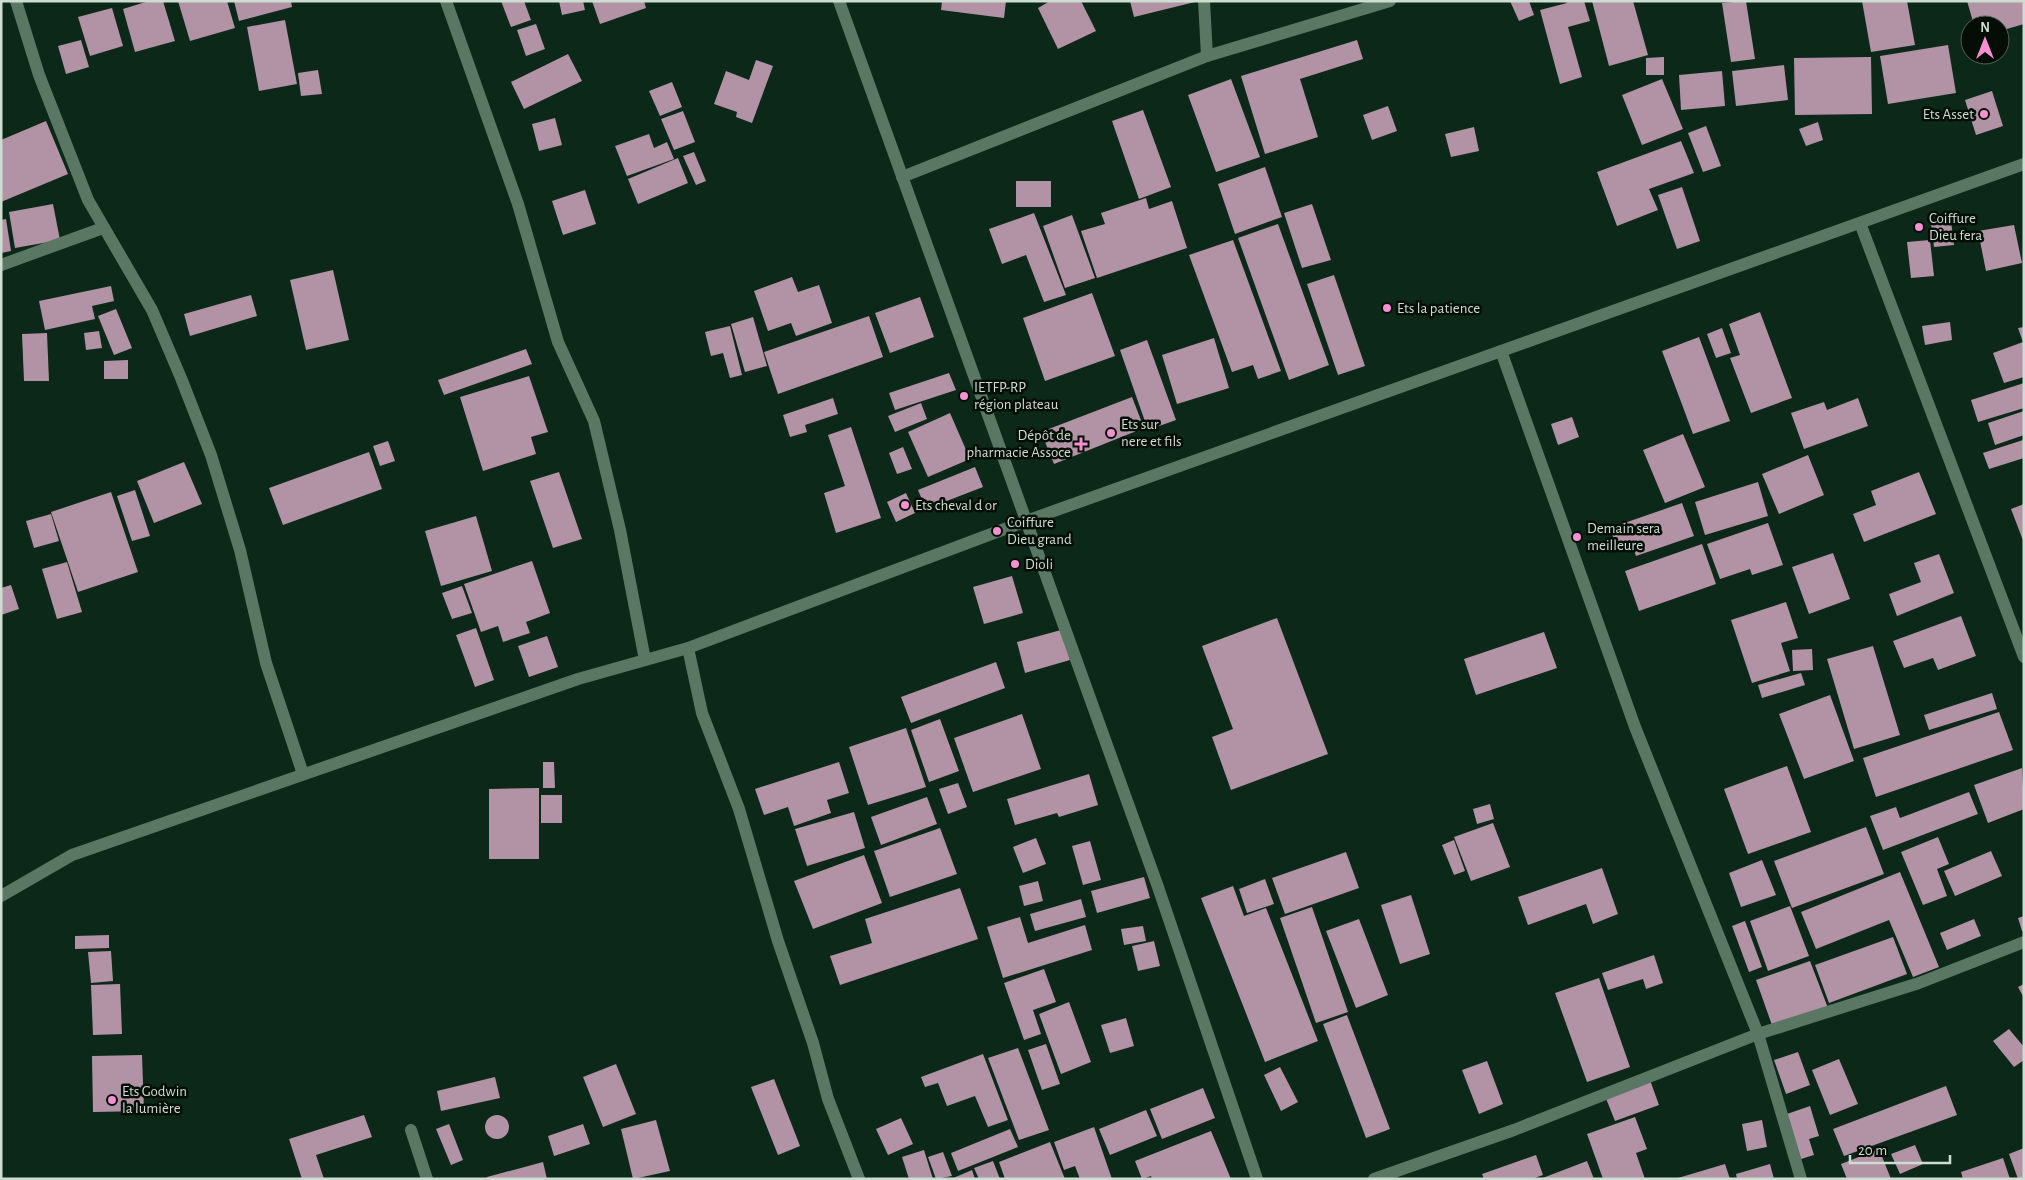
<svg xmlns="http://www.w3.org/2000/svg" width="2025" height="1180" font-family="'Alegreya Sans',sans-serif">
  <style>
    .building { fill: #b292a5 }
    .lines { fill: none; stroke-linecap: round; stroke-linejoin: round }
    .street { stroke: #5a7764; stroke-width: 12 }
    .poi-dot { fill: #f690d0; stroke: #040e07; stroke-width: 2 }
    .labels { text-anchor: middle; stroke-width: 5; stroke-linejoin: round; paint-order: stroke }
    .poi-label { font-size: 15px; fill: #cdddd2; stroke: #040e07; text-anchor: start }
  </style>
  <rect width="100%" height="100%" fill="#0c2818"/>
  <g class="building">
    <polygon points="149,1 163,1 175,41 135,52 123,9"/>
    <polygon points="178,1 227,1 235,28 190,41"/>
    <polygon points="234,1 291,1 292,7 239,21"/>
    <polygon points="501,1 524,1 531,20 511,27"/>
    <polygon points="559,1 583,1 585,10 562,15"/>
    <polygon points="592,1 644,1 646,8 600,24"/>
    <polygon points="942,1 1006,1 1004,18 941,10"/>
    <polygon points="1050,1 1081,1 1096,31 1058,49 1038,8"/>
    <polygon points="1130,1 1195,1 1195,2 1134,17"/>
    <polygon points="1510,1 1529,1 1534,15 1519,21"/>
    <polygon points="1566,1 1584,1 1590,21 1568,27 1582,77 1560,84 1540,10 1567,3"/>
    <polygon points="1592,1 1633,1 1648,55 1609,66"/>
    <polygon points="1746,1 1755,59 1731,62 1722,3"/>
    <polygon points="1862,1 1907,1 1915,45 1871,52"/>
    <polygon points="1967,1 2024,1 2024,24 2000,31 2000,25 1974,25"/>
    <polygon points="112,8 123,46 90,56 78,17"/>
    <polygon points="285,20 297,84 259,91 247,27"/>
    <polygon points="536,24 545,49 526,56 517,30"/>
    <polygon points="81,40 89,67 66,74 58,46"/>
    <polygon points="1357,40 1363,59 1300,79 1318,137 1265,154 1241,76"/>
    <polygon points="1948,45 1956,93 1888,104 1880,56"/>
    <polygon points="568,54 582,81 524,109 511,82"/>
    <polygon points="1664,57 1664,75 1646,75 1646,58"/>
    <polygon points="1871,57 1872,114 1795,115 1794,58"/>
    <polygon points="756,60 773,66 752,123 736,117 737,112 714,104 726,71 749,80"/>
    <polygon points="1784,65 1788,100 1736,106 1732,71"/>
    <polygon points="318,70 322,94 301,96 298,73"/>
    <polygon points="1722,71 1725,106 1681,110 1679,75"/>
    <polygon points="1231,79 1260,157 1216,172 1188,95"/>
    <polygon points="1662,79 1683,129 1642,145 1622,95"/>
    <polygon points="672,82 682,107 660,116 649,91"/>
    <polygon points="1992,91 2003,126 1976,135 1965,100"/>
    <polygon points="1388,106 1397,131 1372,140 1363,115"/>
    <polygon points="1143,110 1171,187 1139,199 1112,121"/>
    <polygon points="683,111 695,142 674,150 661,119"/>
    <polygon points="555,118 562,145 539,151 532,124"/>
    <polygon points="46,121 68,174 1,202 1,140"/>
    <polygon points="1818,122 1823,140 1806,146 1799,129"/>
    <polygon points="1706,126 1721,166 1703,172 1688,133"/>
    <polygon points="1474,127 1479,151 1451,157 1445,134"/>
    <polygon points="649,134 654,148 667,142 674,159 627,176 615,146"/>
    <polygon points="1681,141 1694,173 1649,189 1658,210 1617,226 1597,172"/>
    <polygon points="694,152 706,181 696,185 683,156"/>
    <polygon points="678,158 688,183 638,204 628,179"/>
    <polygon points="1265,167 1282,217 1235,234 1218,184"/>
    <rect x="1016" y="181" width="35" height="26"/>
    <polygon points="1682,187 1700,241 1677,249 1658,195"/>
    <polygon points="585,190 596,224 563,235 552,201"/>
    <polygon points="1146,198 1149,209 1172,201 1187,248 1097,278 1081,231 1105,224 1101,213"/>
    <polygon points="53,204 60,240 15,248 9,212"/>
    <polygon points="1312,204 1331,260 1302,268 1284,213"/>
    <polygon points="1034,213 1066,295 1044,302 1026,255 1002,264 989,229"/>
    <polygon points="1072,215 1095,278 1065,288 1043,226"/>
    <polygon points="6,219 11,251 1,253 1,220"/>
    <polygon points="1951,221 1954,245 1934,247 1931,224"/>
    <polygon points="1278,224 1329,365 1289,380 1238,238"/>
    <polygon points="2014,225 2022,263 1986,271 1978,231"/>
    <polygon points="1233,240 1281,371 1258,379 1253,365 1232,372 1189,255"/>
    <polygon points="1930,240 1934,276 1911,278 1907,242"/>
    <polygon points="333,270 349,340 306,350 290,280"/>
    <polygon points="1334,275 1365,366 1338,375 1307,284"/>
    <polygon points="792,277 798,292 819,285 832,323 796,336 791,323 768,331 754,291"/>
    <polygon points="111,286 114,301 92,306 95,319 45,330 39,301"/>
    <polygon points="1092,293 1115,356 1045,381 1023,318"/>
    <polygon points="251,295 257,316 190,336 184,314"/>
    <polygon points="920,297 934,337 890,353 875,313"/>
    <polygon points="116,309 132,348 114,355 98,316"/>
    <polygon points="1760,312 1792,398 1751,413 1730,358 1740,355 1729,324"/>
    <polygon points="869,316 883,357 778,394 764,352"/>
    <polygon points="753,317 767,366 745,372 731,324"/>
    <polygon points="1950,322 1952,340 1925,345 1922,326"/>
    <polygon points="730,326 742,375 730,378 723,353 711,356 705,332"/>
    <polygon points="2024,327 2024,377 2004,383 1993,353 2023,342 2018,328"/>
    <polygon points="1722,328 1731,353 1716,358 1707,334"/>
    <polygon points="99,331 102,348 86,350 84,333"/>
    <polygon points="47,333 49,381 24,381 22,334"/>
    <polygon points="1699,337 1730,421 1693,434 1662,351"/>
    <polygon points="1214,338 1229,388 1177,404 1162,355"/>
    <polygon points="1147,340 1176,420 1148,430 1120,350"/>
    <polygon points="526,349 532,364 444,395 438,380"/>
    <polygon points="128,360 128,379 104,379 104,361"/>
    <polygon points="949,373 956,390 895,410 889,393"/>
    <polygon points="529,376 548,432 531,437 536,454 483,471 460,397"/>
    <polygon points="2024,383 2024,408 1978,422 1971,400"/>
    <polygon points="1132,397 1144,428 1054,464 1041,432"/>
    <polygon points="833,398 838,414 805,425 807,432 790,437 783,415"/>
    <polygon points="1858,398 1868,426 1804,449 1791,413 1824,402 1827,410"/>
    <polygon points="921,403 927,419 895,432 888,416"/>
    <polygon points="2024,411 2024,435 1995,445 1988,423"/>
    <polygon points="950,413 970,459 928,477 908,432"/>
    <polygon points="1572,417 1579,437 1558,445 1551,424"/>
    <polygon points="851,427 881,518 836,533 824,493 845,486 828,435"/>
    <polygon points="1683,434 1705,487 1665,503 1643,450"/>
    <polygon points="2023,440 2024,458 1989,469 1983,453"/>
    <polygon points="388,441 395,461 380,466 373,446"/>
    <polygon points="903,447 912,469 897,474 889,453"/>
    <polygon points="369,452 382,489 283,525 269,488"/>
    <polygon points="1808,455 1824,495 1779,514 1762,474"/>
    <polygon points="184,462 202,504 154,523 137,481"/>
    <polygon points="975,467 983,487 926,509 918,490"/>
    <polygon points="559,472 582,539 553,548 530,481"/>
    <polygon points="1919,472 1936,514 1864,542 1853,514 1876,505 1871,491"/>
    <polygon points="1758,482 1768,516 1705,535 1695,502"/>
    <polygon points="135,490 150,536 132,541 117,496"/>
    <polygon points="111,492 138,572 78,592 51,512"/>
    <polygon points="906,493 915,513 896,522 887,502"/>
    <polygon points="1682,503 1694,536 1636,556 1630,540 1616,545 1610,528"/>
    <polygon points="2024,504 2024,543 2011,509"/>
    <polygon points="51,514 59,541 34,548 26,521"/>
    <polygon points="476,516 492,571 441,586 425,531"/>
    <polygon points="1768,523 1783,565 1752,575 1750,569 1720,579 1707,544"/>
    <polygon points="1702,544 1716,584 1639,611 1625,571"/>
    <polygon points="1833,553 1850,599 1809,614 1792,567"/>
    <polygon points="1939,554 1954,593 1897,616 1889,594 1921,582 1914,563"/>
    <polygon points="532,561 550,613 526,622 530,633 503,642 498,626 481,632 464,584"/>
    <polygon points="67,562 82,612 57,619 42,569"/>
    <polygon points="1012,576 1023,613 984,624 973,587"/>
    <polygon points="11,585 19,609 1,615 1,588"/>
    <polygon points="462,586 472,613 452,619 442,593"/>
    <polygon points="1786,602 1798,638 1781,643 1790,671 1752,683 1731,620"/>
    <polygon points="1961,616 1976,656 1938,670 1933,658 1904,668 1893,641"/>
    <polygon points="1277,618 1328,754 1231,790 1212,737 1233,729 1202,646"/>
    <polygon points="476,628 494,680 475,687 456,635"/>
    <polygon points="1061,630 1070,660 1025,673 1017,642"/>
    <polygon points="1544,632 1557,668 1476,695 1464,659"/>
    <polygon points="547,636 558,667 529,677 518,646"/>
    <polygon points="1873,646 1900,735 1854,749 1827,659"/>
    <polygon points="1812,649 1813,670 1793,671 1792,650"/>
    <polygon points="996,662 1005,688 911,723 901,697"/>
    <polygon points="1801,673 1805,685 1762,698 1758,685"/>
    <polygon points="1992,693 1997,709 1929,730 1924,715"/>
    <polygon points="1830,695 1854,761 1804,779 1779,714"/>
    <polygon points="1999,712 2013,750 1876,797 1863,758"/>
    <polygon points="1022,714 1041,769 973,792 954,738"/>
    <polygon points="940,719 959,771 929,782 911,730"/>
    <polygon points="906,728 926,787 868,805 849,747"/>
    <polygon points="543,762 554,762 555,788 543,788"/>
    <polygon points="839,762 849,793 827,800 831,813 794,826 788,807 764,815 755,789"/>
    <polygon points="1787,766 1811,832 1748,854 1724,789"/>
    <polygon points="2022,768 2024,809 1988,823 1974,785"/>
    <polygon points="1089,774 1098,805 1059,817 1057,813 1015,825 1007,799"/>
    <polygon points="958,783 967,807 948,814 939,789"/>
    <polygon points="539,788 539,859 489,859 489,789"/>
    <polygon points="1969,792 1978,814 1883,850 1870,816 1896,807 1900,818"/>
    <rect x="541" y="795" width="21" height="28"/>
    <polygon points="927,797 937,824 881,845 871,817"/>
    <polygon points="1490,804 1494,819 1477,824 1473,809"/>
    <polygon points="854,812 865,848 807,866 795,829"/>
    <polygon points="1493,823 1510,867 1471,881 1454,837"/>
    <polygon points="1866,827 1884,874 1792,908 1774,861"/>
    <polygon points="940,828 957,874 890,897 874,851"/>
    <polygon points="1938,837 1949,864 1937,869 1947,896 1923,905 1901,852"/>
    <polygon points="1036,838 1046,864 1023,873 1013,847"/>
    <polygon points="1454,840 1465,871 1454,875 1442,845"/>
    <polygon points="1090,841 1101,880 1083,885 1072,846"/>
    <polygon points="1991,851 2002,876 1955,896 1944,871"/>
    <polygon points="1346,852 1359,888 1285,914 1272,878"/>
    <polygon points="864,855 882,903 813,929 794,881"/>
    <polygon points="1762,860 1776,895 1741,907 1729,873"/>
    <polygon points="1602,868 1618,914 1593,924 1586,904 1528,925 1518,897"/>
    <polygon points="1900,872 1939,967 1913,977 1889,920 1816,949 1801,912"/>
    <polygon points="1144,877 1150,898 1097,913 1091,891"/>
    <polygon points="1265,879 1274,904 1247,913 1239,889"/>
    <polygon points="1038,881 1043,901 1024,906 1019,886"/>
    <polygon points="1233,886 1244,916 1266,908 1318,1041 1265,1062 1201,898"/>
    <polygon points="960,888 978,939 840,985 830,956 872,943 865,919"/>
    <polygon points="1411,895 1430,954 1400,964 1381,905"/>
    <polygon points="1081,899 1086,917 1035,931 1030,914"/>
    <polygon points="1790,906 1809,956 1768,971 1750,921"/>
    <polygon points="1312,907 1348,1012 1316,1023 1280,918"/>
    <polygon points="2024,916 2024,931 2022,931 2018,918"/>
    <polygon points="1020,917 1028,943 1085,925 1092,950 1003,978 987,927"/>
    <polygon points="1359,919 1388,995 1356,1008 1326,931"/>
    <polygon points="1974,919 1981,936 1947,950 1940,933"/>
    <polygon points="1745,921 1762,967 1749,972 1732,926"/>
    <polygon points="1143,926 1146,941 1124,945 1121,929"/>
    <polygon points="109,935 109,948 75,949 75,936"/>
    <polygon points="1893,937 1907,974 1829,1003 1815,965"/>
    <polygon points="1154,941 1160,966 1138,971 1132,946"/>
    <polygon points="111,951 113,981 91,983 88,952"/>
    <polygon points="1654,955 1663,983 1646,989 1643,979 1608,990 1602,973"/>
    <polygon points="1810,961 1828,1008 1773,1028 1756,980"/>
    <polygon points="1044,969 1056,1002 1033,1010 1041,1034 1024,1040 1004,983"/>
    <polygon points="1599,978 1630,1067 1587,1082 1555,993"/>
    <polygon points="120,984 122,1034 93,1035 91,985"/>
    <polygon points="2024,984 2024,998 2018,987"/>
    <polygon points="1069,1002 1091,1062 1061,1074 1039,1014"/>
    <polygon points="1347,1015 1390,1129 1366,1138 1323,1024"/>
    <polygon points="1126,1018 1134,1046 1110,1053 1101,1025"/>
    <polygon points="2009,1029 2024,1047 2024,1060 2014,1067 1993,1041"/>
    <polygon points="1046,1044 1060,1084 1042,1090 1028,1050"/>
    <polygon points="1018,1048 1049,1130 1019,1140 988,1058"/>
    <polygon points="1798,1052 1810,1085 1786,1094 1774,1060"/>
    <polygon points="983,1054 1008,1120 988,1127 975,1096 947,1106 938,1083 925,1087 921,1077"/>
    <polygon points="142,1055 144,1111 93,1112 92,1056"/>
    <polygon points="1839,1059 1858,1104 1830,1115 1812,1070"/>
    <polygon points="1487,1061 1503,1104 1479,1114 1462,1070"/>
    <polygon points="616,1064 636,1114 603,1127 583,1077"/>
    <polygon points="1280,1067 1298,1102 1281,1111 1264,1075"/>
    <polygon points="495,1077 500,1098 441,1111 437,1091"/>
    <polygon points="774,1079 800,1146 778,1155 751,1087"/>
    <polygon points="1650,1080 1659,1105 1615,1121 1605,1096"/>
    <polygon points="1946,1086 1957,1115 1844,1156 1833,1129"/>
    <polygon points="1203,1088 1215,1118 1162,1139 1150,1109"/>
    <polygon points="1810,1106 1819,1136 1809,1139 1814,1155 1801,1159 1787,1114"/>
    <polygon points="1146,1110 1157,1136 1110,1155 1099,1129"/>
    <polygon points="364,1115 372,1137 316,1155 324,1179 302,1179 289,1139"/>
    <circle cx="497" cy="1127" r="12"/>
    <polygon points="1635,1117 1647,1149 1636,1153 1645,1179 1603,1179 1587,1134"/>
    <polygon points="901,1118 913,1144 888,1155 876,1129"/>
    <polygon points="656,1120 670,1171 633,1179 621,1129"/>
    <polygon points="1762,1120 1767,1147 1747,1151 1742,1124"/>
    <polygon points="449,1124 463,1160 451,1165 436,1129"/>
    <polygon points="583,1124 590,1144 554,1156 548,1136"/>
    <polygon points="1094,1127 1112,1179 1080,1179 1075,1166 1064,1170 1054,1142"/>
    <polygon points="1010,1129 1018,1147 958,1171 951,1153"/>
    <polygon points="1211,1131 1231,1179 1152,1179 1151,1176 1142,1179 1135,1161"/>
    <polygon points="1050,1142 1065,1179 1005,1179 999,1162"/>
    <polygon points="1915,1145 1923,1164 1900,1174 1891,1154"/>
    <polygon points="2024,1148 2024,1179 2018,1179 2009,1154"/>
    <polygon points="1879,1149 1891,1179 1847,1179 1841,1164"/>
    <polygon points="924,1150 933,1179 909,1179 902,1157"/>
    <polygon points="943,1152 952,1176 936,1179 928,1157"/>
    <polygon points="1536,1155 1543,1175 1532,1179 1484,1179 1482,1174"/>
    <polygon points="2003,1158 2010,1179 1963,1179 1961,1172"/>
    <polygon points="993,1161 1000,1179 979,1179 974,1168"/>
    <polygon points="1587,1161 1594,1179 1540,1179"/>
    <polygon points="543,1162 547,1179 488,1179 487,1177"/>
    <polygon points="1725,1164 1730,1179 1678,1179 1678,1178"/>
    <polygon points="1770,1164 1774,1179 1737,1179 1736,1174"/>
    <polygon points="972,1170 975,1179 951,1179"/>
  </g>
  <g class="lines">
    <g class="street">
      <polyline points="16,1 39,75 88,200 152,310 181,378 211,455 240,550 266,663 303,774"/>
      <polyline points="446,1 518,204 558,342 594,421 620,530 645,660"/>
      <polyline points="839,1 1158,887 1257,1179"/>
      <polyline points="1204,1 1207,56"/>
      <polyline points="902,177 1207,56 1390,1"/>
      <polyline points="1860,223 2024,657"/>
      <polyline points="1,265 103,228"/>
      <polyline points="1501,351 1635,727 1758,1034 1801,1179"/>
      <polyline points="688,648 702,713 739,809 778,941 813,1043 828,1099 859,1179"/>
      <polyline points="1,896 72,855 578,679 688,648 1026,521 2024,164"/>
      <polyline points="411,1130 427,1179"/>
      <polyline points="1374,1179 1514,1130 1758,1034 1919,983 2024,942"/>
    </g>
  </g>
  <g class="poi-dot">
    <circle cx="1984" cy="114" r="5"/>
    <circle cx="1919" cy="227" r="5"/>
    <circle cx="1387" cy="308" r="5"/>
    <circle cx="964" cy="396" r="5"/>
    <circle cx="1111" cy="433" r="5"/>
    <path d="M1078.5 436.5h5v5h5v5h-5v5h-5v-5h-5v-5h5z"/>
    <circle cx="905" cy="505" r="5"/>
    <circle cx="997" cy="531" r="5"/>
    <circle cx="1577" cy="537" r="5"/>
    <circle cx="1015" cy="564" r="5"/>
    <circle cx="112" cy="1100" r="5"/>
  </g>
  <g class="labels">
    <g class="poi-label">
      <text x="1974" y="119" text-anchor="end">Ets Asset</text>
      <text x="1929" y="223">Coiffure<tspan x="1929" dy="17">Dieu fera</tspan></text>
      <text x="1397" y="313">Ets la patience</text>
      <text x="974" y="392">IETFP-RP<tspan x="974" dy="17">région plateau</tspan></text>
      <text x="1121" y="429">Ets sur<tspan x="1121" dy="17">nere et fils</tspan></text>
      <text x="1071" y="440" text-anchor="end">Dépôt de<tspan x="1071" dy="17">pharmacie Assoce</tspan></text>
      <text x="915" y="510">Ets cheval d or</text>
      <text x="1007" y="527">Coiffure<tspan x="1007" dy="17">Dieu grand</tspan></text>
      <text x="1587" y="533">Demain sera<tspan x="1587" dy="17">meilleure</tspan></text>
      <text x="1025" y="569">Dioli</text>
      <text x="122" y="1096">Ets Godwin<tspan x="122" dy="17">la lumière</tspan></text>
    </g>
  </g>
  <rect width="2025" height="1180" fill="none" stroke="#cdddd2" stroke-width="5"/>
  <g transform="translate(1985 40)"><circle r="24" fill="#040e07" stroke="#546158"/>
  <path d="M0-4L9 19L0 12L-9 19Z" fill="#f690d0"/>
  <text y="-8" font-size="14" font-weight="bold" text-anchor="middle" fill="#cdddd2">N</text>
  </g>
  <path d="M1850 1155v8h100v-8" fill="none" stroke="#cdddd2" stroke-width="2.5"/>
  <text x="1858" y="1155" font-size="15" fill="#cdddd2" stroke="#040e07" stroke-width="4" paint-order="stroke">20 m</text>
</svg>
